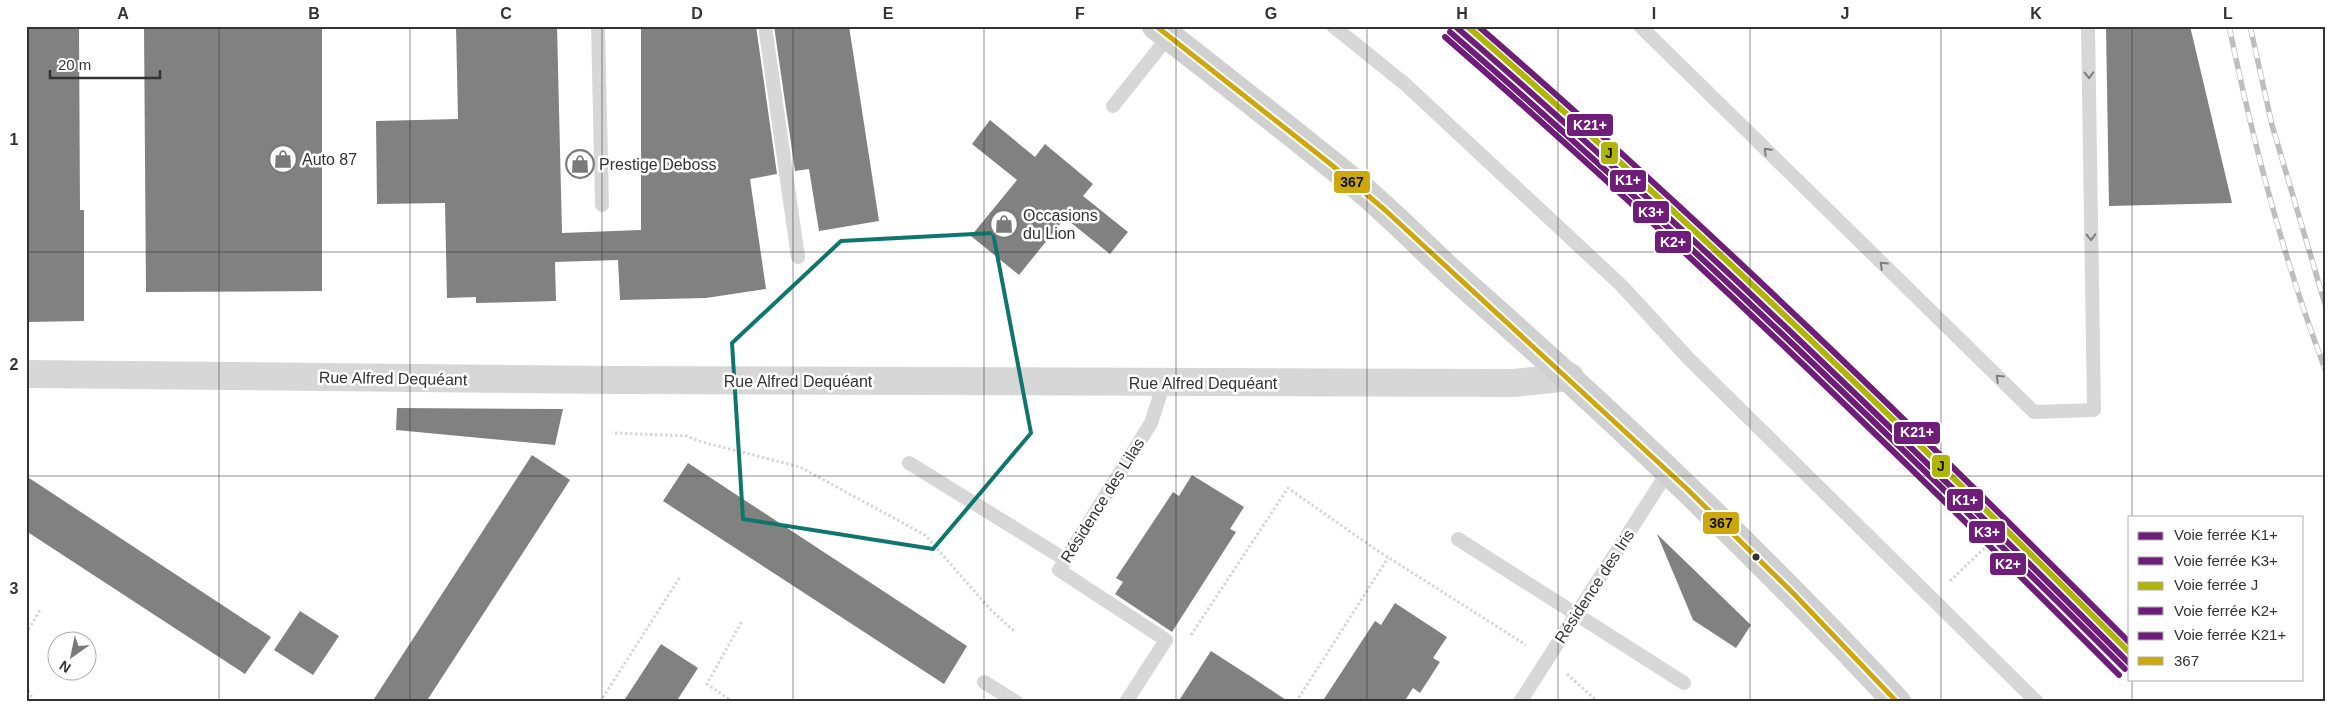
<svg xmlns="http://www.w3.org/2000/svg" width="2351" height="728" font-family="Arial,sans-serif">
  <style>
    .building { fill: #818181 }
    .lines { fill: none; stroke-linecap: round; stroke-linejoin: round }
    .path { stroke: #d7d7d7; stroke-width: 3; stroke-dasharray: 2.5 2.5; stroke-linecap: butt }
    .lane { stroke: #d7d7d7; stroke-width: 14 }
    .street { stroke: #d7d7d7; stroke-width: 28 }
    .secondary { stroke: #d0d0d0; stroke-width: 28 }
    .rail-casing { stroke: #bebebe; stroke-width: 5.5 }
    .rail { stroke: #fff; stroke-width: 4; stroke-dasharray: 11; stroke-linecap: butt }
    .bus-1-casing { stroke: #fff; stroke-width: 9 }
    .bus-1 { stroke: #cca70d; stroke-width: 5 }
    .rail-1-casing { stroke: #fff; stroke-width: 10 }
    .rail-2-casing { stroke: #fff; stroke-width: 10 }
    .rail-3-casing { stroke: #fff; stroke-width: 10 }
    .rail-4-casing { stroke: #fff; stroke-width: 10 }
    .rail-5-casing { stroke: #fff; stroke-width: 10 }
    .rail-1 { stroke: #6e1e78; stroke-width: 6 }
    .rail-2 { stroke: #6e1e78; stroke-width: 6 }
    .rail-3 { stroke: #b0b508; stroke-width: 6 }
    .rail-4 { stroke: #6e1e78; stroke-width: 6 }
    .rail-5 { stroke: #6e1e78; stroke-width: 6 }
    .oneway { stroke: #7d7d7d }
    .marked { fill: none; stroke: #0f766e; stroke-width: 4; stroke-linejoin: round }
    .grid { fill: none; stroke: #333; stroke-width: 1; stroke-opacity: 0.55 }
    .bus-dot { fill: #333; stroke: #fff; stroke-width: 2 }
    .labels { text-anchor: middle; stroke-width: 5; stroke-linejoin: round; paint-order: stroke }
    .poi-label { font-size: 16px; fill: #333; stroke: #fff; text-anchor: start }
    .street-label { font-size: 16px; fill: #333; stroke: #fff }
    .line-badge { stroke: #fff; stroke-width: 2 }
    .badge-label { font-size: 14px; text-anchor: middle; font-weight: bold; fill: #fff }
    .pale-badge-label { font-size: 14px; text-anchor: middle; font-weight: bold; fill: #111 }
    .neatline { fill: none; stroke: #333; stroke-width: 2 }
    .grid-label { font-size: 16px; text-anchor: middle; font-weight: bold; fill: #333 }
  </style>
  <rect width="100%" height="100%" fill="#fff"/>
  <g class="building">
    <polygon points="26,26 79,26 80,210 84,210 84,321 26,322"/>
    <polygon points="144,26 322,26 322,291 146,292"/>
    <polygon points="456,26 557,26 562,233 641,230 641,26 756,26 777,174 750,179 766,289 706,298 620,300 618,260 555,262 556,301 476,303 476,297 447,298 445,203 377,204 376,121 458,119"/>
    <polygon points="774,26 849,26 879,221 819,231 809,169 795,171"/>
    <polygon points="2106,26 2190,26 2232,203 2109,206"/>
    <polygon points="990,120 1035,157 1045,144 1093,184 1083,196 1128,232 1110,254 1065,218 1019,275 971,236 1017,180 972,144"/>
    <polygon points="397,408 563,409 555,445 396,430"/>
    <polygon points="532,455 570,480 526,548 426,702 372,702"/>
    <polygon points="688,463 967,646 944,684 663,501"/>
    <polygon points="1192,475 1244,507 1230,529 1236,532 1172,632 1115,594 1123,582 1116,578 1173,492 1179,496"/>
    <polygon points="26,476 271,637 245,674 26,531"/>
    <polygon points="1657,534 1751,625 1736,648 1693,620"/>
    <polygon points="1395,603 1447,637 1433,658 1440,662 1420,693 1413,688 1404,702 1322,702 1375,621 1381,625"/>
    <polygon points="300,611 339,636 313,675 274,650"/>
    <polygon points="661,644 698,668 676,702 623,702"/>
    <polygon points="1211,651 1253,678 1289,702 1178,702"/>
  </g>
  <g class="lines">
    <g class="path">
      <polyline points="615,433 687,436 699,441 800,467 925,535 991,610 1015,632"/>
      <polyline points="1950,581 2014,520"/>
      <polyline points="26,634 40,610"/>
      <polyline points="1191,635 1288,488 1375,549 1526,645"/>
      <polyline points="1567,674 1598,702"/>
      <polyline points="26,686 34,702"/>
      <polyline points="600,702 680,577"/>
      <polyline points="733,702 707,684 742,621"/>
      <polyline points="1296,702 1388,558"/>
    </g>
    <g class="lane">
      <polyline points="598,26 602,205"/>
      <polyline points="765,26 798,257"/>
      <polyline points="1333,26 1405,84 1622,286 1689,359 2037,702"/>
      <polyline points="1640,26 2034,412 2094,410 2088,26"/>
      <polyline points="1113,106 1169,36"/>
      <polyline points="909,463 1066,560"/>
      <polyline points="1458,539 1684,683"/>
      <polyline points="984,682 1016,702"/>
      <polyline points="1126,702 1166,640 1059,570 1151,423 1164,383"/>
      <polyline points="1520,702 1669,470"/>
    </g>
    <polyline class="street" points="26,374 617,380 1514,383 1570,377"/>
    <path class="secondary" d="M1156,26C1223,79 1292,132 1358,186C1395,217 1429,253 1465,285C1615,417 1760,555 1897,702"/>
    <defs>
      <g id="rail">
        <path d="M2229,26C2253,142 2283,258 2325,369"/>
        <polyline points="2250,26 2272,125 2325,304"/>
      </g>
    </defs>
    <use href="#rail" class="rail-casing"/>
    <use href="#rail" class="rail"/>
    <defs>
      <polyline id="bus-1" points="1156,26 1333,166 1385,210 1686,488 1793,593 1897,702"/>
    </defs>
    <use href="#bus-1" class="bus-1-casing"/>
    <use href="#bus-1" class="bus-1"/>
    <defs>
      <path id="rail-1" d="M1455,26C1689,229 1911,445 2130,664"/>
      <path id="rail-2" d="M1450,32C1684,235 1906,450 2125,669"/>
      <path id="rail-3" d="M1467,26C1697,226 1915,438 2130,653"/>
      <path id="rail-4" d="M1445,37C1679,240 1901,456 2119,675"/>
      <path id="rail-5" d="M1478,26C1704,222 1918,431 2130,643"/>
    </defs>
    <use href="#rail-1" class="rail-1-casing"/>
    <use href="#rail-2" class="rail-2-casing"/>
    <use href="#rail-3" class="rail-3-casing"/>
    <use href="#rail-4" class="rail-4-casing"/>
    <use href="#rail-5" class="rail-5-casing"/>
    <use href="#rail-1" class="rail-1"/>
    <use href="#rail-2" class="rail-2"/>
    <use href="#rail-3" class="rail-3"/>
    <use href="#rail-4" class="rail-4"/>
    <use href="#rail-5" class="rail-5"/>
  </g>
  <defs><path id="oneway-chevron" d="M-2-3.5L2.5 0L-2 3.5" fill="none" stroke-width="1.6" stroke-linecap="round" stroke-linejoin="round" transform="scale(1.25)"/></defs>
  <g class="oneway">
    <use href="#oneway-chevron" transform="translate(2089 75) rotate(89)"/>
    <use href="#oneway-chevron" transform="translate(1767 151) rotate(-135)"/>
    <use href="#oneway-chevron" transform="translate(2091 237) rotate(89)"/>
    <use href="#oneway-chevron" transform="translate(1883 265) rotate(-136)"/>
    <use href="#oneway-chevron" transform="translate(1999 378) rotate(-136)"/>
  </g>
  <path class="marked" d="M993,233L1031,433L933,549L743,519L732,343L841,241Z"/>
  <path class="grid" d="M219,26V702M410,26V702M602,26V702M793,26V702M984,26V702M1176,26V702M1367,26V702M1558,26V702M1750,26V702M1941,26V702M2132,26V517M26,252H2325M26,476H2325M2132,679V702"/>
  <defs>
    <symbol id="shop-ring" viewBox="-11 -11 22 22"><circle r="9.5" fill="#fff" stroke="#7a7a7a" stroke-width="1.5"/><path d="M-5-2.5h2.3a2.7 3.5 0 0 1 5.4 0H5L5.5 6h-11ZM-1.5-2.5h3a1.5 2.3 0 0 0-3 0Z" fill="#7a7a7a"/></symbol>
  </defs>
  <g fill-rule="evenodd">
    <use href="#shop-ring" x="267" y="143" width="32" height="32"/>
    <use href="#shop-ring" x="564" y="148" width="32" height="32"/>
    <use href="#shop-ring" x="988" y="208" width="32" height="32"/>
  </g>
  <circle class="bus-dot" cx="1756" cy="557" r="4.5"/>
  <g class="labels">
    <g class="poi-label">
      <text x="302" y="165">Auto 87</text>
      <text x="599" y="170">Prestige Deboss</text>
      <text x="1023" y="221">Occasions<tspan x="1023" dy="18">du Lion</tspan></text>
    </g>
    <g class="street-label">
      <text transform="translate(393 378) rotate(1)" y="6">Rue Alfred Dequéant</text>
      <text x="798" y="387">Rue Alfred Dequéant</text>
      <text x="1203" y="389">Rue Alfred Dequéant</text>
      <text transform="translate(1102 500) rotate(-58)" y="6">Résidence des Lilas</text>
      <text transform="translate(1594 586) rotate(-57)" y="6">Résidence des Iris</text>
    </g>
  </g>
  <g class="line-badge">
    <rect x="1566" y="113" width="48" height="24" rx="5" fill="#6e1e78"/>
    <rect x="1600" y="141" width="19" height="24" rx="5" fill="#b0b508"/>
    <rect x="1609" y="169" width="38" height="24" rx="5" fill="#6e1e78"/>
    <rect x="1333" y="170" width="38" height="24" rx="5" fill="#cca70d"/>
    <rect x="1632" y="200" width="38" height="24" rx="5" fill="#6e1e78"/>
    <rect x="1654" y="230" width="38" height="24" rx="5" fill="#6e1e78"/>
    <rect x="1893" y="421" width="48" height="24" rx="5" fill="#6e1e78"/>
    <rect x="1931" y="454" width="20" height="24" rx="5" fill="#b0b508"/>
    <rect x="1946" y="488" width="38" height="24" rx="5" fill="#6e1e78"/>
    <rect x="1702" y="511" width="38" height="24" rx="5" fill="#cca70d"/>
    <rect x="1968" y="520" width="38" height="24" rx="5" fill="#6e1e78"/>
    <rect x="1989" y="552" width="38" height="24" rx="5" fill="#6e1e78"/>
  </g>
  <g class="badge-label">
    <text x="1590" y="130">K21+</text>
    <text x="1628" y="185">K1+</text>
    <text x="1651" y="217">K3+</text>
    <text x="1673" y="247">K2+</text>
    <text x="1917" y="437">K21+</text>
    <text x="1965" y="505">K1+</text>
    <text x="1987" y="537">K3+</text>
    <text x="2008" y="569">K2+</text>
  </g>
  <g class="pale-badge-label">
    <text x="1609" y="158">J</text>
    <text x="1352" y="187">367</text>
    <text x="1941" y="471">J</text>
    <text x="1721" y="528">367</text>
  </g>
  <rect width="2351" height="728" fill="none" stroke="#ffffff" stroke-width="55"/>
  <rect x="2128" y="516" width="175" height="165" fill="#ffffff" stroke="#adadad"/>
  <rect x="2138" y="532" width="25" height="8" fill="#6e1e78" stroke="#adadad"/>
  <text x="2174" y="540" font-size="15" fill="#333333">Voie ferrée K1+</text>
  <rect x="2138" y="557" width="25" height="8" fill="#6e1e78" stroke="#adadad"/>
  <text x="2174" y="566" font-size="15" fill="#333333">Voie ferrée K3+</text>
  <rect x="2138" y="582" width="25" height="8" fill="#b0b508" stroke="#adadad"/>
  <text x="2174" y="590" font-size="15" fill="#333333">Voie ferrée J</text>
  <rect x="2138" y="607" width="25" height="8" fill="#6e1e78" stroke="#adadad"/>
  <text x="2174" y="616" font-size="15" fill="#333333">Voie ferrée K2+</text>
  <rect x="2138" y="632" width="25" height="8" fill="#6e1e78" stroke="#adadad"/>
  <text x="2174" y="640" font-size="15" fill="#333333">Voie ferrée K21+</text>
  <rect x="2138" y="657" width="25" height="8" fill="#cca70d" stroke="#adadad"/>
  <text x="2174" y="666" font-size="15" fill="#333333">367</text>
  <g transform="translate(72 656) rotate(213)"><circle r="24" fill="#ffffff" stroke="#adadad"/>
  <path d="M0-4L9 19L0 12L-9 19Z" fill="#7a7a7a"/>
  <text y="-8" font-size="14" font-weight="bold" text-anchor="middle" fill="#333333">N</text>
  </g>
  <path d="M50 70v8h110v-8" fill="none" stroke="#333333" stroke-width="2.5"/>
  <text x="58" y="70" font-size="15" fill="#333333" stroke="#ffffff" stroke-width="4" paint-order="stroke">20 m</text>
  <rect x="28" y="28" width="2296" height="672" class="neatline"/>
  <g class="grid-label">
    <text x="123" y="19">A</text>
    <text x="314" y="19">B</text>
    <text x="506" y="19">C</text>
    <text x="697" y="19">D</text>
    <text x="888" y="19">E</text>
    <text x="1080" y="19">F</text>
    <text x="1271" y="19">G</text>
    <text x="1462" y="19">H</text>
    <text x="1654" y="19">I</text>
    <text x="1845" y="19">J</text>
    <text x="2036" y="19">K</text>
    <text x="2228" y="19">L</text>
    <text x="14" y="145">1</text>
    <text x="14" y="370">2</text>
    <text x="14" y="594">3</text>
  </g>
</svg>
